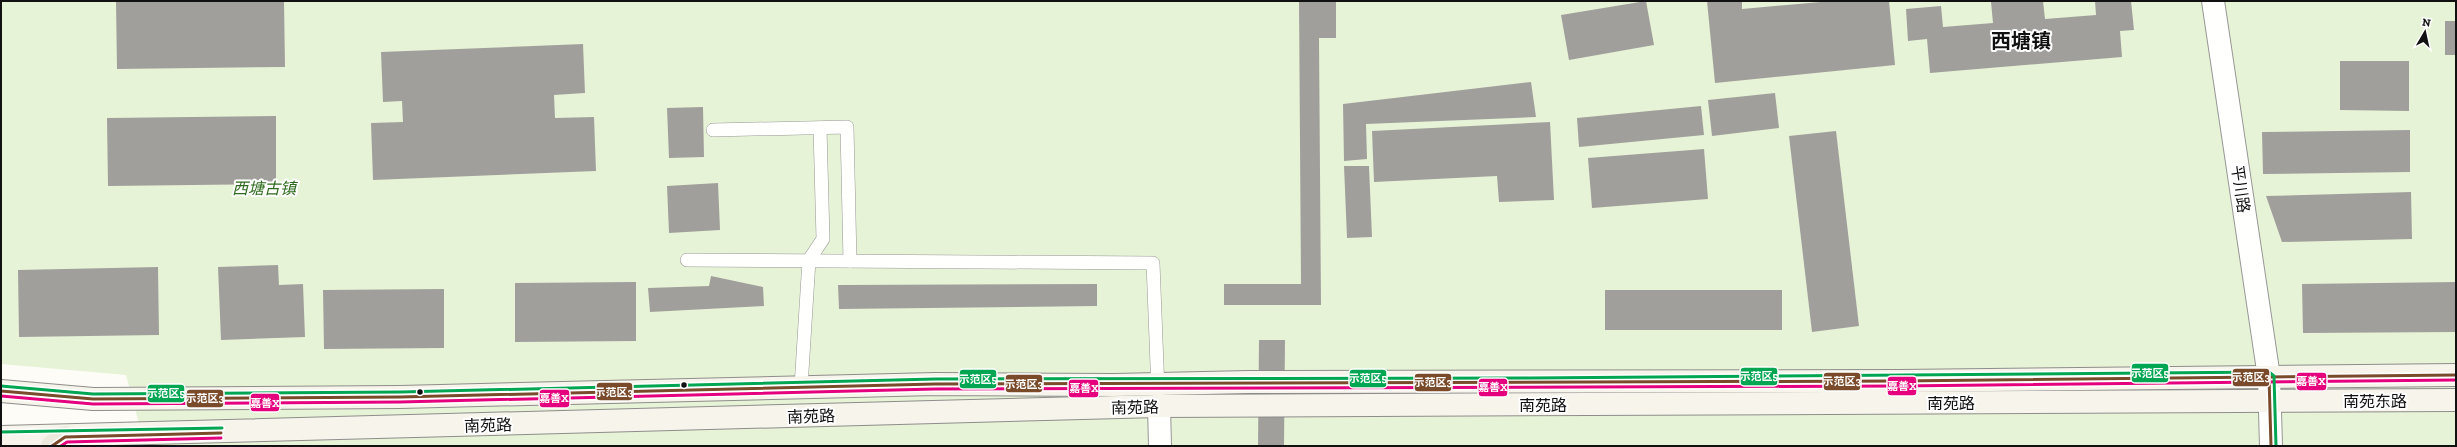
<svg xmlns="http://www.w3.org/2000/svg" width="2457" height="447" font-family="'Zilla Slab','Noto Sans SC',serif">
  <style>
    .park { fill: #e7f3d7 }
    .building { fill: #a19f9c }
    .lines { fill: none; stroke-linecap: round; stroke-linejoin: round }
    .service-casing { stroke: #979795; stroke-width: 14 }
    .minor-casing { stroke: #979795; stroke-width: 24 }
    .secondary-casing { stroke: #8e8d8b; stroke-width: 24 }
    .primary-casing { stroke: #858482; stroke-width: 24 }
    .service { stroke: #fffffe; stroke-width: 13 }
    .minor { stroke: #fffffe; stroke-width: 22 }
    .secondary { stroke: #f6f4eb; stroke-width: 22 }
    .primary { stroke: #ede9dc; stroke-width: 22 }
    .bus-1-casing { stroke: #fff; stroke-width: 6 }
    .bus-2-casing { stroke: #fff; stroke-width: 6 }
    .bus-3-casing { stroke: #fff; stroke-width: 6 }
    .bus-1 { stroke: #7a4b2a; stroke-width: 3 }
    .bus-2 { stroke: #e5007d; stroke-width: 3 }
    .bus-3 { stroke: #00a651; stroke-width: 3 }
    .bus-dot { fill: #111; stroke: #fff; stroke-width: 1.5 }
    .labels { text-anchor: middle; stroke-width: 4; stroke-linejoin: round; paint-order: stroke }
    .park-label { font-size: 16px; font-style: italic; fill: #2f6b1f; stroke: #fff }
    .street-label { font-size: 16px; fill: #111; stroke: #fff }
    .district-label { font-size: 20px; font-weight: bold; fill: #111; stroke: #fff }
    .line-badge { stroke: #fff; stroke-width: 1.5 }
    .badge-label { font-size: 11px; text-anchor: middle; font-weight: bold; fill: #fff }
  </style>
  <rect width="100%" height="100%" fill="#fdfcf7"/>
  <polygon class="park" points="1,1 2456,1 2456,446 145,446 126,375 1,364"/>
  <g class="building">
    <polygon points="116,1 284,1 285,67 117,69"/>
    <polygon points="1299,1 1336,1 1336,38 1319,38 1321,305 1224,305 1224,284 1301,284"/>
    <polygon points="1646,1 1654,45 1569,60 1561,15"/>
    <polygon points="1707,1 1742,1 1742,9 1832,1 1889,1 1895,65 1715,83"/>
    <polygon points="2043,1 2045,19 2096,15 2095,1 2131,1 2134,30 2120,31 2122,57 1930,73 1927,39 1908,41 1906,9 1941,6 1943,27 1993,23 1991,2"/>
    <rect x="2445" y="21" width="11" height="34"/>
    <polygon points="583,44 585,93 554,95 555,118 594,117 596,171 373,180 371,123 403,122 402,101 383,102 381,52"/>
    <polygon points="2340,61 2409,61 2409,111 2340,110"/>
    <polygon points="1531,82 1536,117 1366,124 1367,159 1344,161 1343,104"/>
    <polygon points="1775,93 1779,128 1712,136 1708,100"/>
    <polygon points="1701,106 1704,135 1579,147 1577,118"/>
    <polygon points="703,107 704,157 669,158 667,108"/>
    <polygon points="276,116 276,184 108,186 107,118"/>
    <polygon points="1550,122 1554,200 1499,202 1497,176 1374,182 1372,131"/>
    <polygon points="2410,130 2410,172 2263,174 2262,132"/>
    <polygon points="1836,131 1859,326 1812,332 1789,136"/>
    <polygon points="1704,149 1708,199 1592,208 1588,158"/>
    <polygon points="1344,166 1369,166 1372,237 1347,238"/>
    <polygon points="718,183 720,230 669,233 667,186"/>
    <polygon points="2411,192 2412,239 2282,242 2266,196"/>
    <polygon points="278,265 279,285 303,284 305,337 221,340 218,267"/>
    <polygon points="158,267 159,335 19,337 18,270"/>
    <polygon points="711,276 763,287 764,306 650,312 648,288 709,286"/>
    <polygon points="636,282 636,341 515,342 515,283"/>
    <polygon points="2456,282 2456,332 2303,333 2302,284"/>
    <polygon points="1097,284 1097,306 839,309 838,285"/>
    <polygon points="444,289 444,348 324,349 323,290"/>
    <rect x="1605" y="290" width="177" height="40"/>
    <polygon points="1259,340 1285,340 1284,446 1258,446"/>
  </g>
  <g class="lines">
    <defs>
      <g id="service">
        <polyline points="713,130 847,127 850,261"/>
        <polyline points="687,260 1153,263 1158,391"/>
        <polyline points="801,387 809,260 823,239 820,128"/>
      </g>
      <g id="minor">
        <polyline points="2213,1 2269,377 2271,446"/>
        <polyline points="1159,406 1160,446"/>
      </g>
      <g id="secondary">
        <polyline points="1,391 93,399 400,397 935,384 1114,385 1248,382 1899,381 2456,375"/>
        <polyline points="1,437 1159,406 2456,400"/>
      </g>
      <polyline id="primary" points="52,446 65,437"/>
    </defs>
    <use href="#service" class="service-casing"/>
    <use href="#minor" class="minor-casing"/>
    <use href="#secondary" class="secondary-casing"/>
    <use href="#primary" class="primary-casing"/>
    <use href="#service" class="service"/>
    <use href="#minor" class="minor"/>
    <use href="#secondary" class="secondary"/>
    <use href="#primary" class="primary"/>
    <defs>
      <g id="bus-1">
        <polyline points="2269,377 2271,446"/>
        <polyline points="1,391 93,399 400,397 935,384 1899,381 2456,375"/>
        <polyline points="52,446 65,437 221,433"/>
      </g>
      <g id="bus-2">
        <polyline points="1,396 93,404 400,402 935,389 1899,386 2456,380"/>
        <polyline points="61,446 67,442 221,438"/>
      </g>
      <g id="bus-3">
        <polyline points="1,386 93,394 400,392 935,379 1530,378 2269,372 2274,376 2276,446"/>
        <polyline points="1,432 222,428"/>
      </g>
    </defs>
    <use href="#bus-1" class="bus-1-casing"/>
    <use href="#bus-2" class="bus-2-casing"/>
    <use href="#bus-3" class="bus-3-casing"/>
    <use href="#bus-1" class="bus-1"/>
    <use href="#bus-2" class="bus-2"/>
    <use href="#bus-3" class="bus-3"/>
  </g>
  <g class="bus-dot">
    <circle cx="684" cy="385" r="3.5"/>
    <circle cx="420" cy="392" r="3.5"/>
  </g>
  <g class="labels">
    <g class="park-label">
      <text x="264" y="194">西塘古镇</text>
    </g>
    <g class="street-label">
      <text transform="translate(2241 189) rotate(82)" y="6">平川路</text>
      <text x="2375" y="407">南苑东路</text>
      <text x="1951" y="409">南苑路</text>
      <text x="1543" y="411">南苑路</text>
      <text transform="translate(1135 407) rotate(-1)" y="6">南苑路</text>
      <text transform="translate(811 416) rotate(-2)" y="6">南苑路</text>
      <text transform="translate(488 425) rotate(-2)" y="6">南苑路</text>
    </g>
    <g class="district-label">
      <text x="2021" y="48">西塘镇</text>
    </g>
  </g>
  <g class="line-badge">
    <rect x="2131" y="363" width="38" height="20" rx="4" fill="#00a651"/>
    <rect x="1740" y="367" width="38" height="19" rx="4" fill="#00a651"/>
    <rect x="2232" y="368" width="38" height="19" rx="4" fill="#7a4b2a"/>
    <rect x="1349" y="369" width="38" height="19" rx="4" fill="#00a651"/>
    <rect x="959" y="369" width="38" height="20" rx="4" fill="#00a651"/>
    <rect x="1823" y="372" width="38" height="19" rx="4" fill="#7a4b2a"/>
    <rect x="2296" y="372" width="31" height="19" rx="4" fill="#e5007d"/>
    <rect x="1414" y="373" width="38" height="19" rx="4" fill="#7a4b2a"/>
    <rect x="1005" y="374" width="38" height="19" rx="4" fill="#7a4b2a"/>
    <rect x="1887" y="376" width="30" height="20" rx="4" fill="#e5007d"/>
    <rect x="1478" y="378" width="30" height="19" rx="4" fill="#e5007d"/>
    <rect x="1068" y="379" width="31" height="19" rx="4" fill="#e5007d"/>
    <rect x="596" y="382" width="37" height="19" rx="4" fill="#7a4b2a"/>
    <rect x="147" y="384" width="38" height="19" rx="4" fill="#00a651"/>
    <rect x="539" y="389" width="31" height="19" rx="4" fill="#e5007d"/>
    <rect x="186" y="389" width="38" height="19" rx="4" fill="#7a4b2a"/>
    <rect x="250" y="393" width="30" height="19" rx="4" fill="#e5007d"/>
  </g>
  <g class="badge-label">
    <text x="2150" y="377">示范区5</text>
    <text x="1759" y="380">示范区5</text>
    <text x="2251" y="381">示范区3</text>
    <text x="1368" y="382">示范区5</text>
    <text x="978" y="383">示范区5</text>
    <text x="1842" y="385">示范区3</text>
    <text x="2311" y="385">嘉善X</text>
    <text x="1433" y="386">示范区3</text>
    <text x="1024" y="388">示范区3</text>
    <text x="1902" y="390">嘉善X</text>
    <text x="1493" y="391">嘉善X</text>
    <text x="1084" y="392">嘉善X</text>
    <text x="614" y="396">示范区3</text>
    <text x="166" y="397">示范区5</text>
    <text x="554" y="402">嘉善X</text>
    <text x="205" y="402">示范区3</text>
    <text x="265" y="407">嘉善X</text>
  </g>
  <rect width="2457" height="447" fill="none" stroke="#111111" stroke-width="4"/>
  <g transform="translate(2425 32) rotate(9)" stroke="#ffffff" stroke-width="3" paint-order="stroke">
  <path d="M0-3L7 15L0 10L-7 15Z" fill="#111111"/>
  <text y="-6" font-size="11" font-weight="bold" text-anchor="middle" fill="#111111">N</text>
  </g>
</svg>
